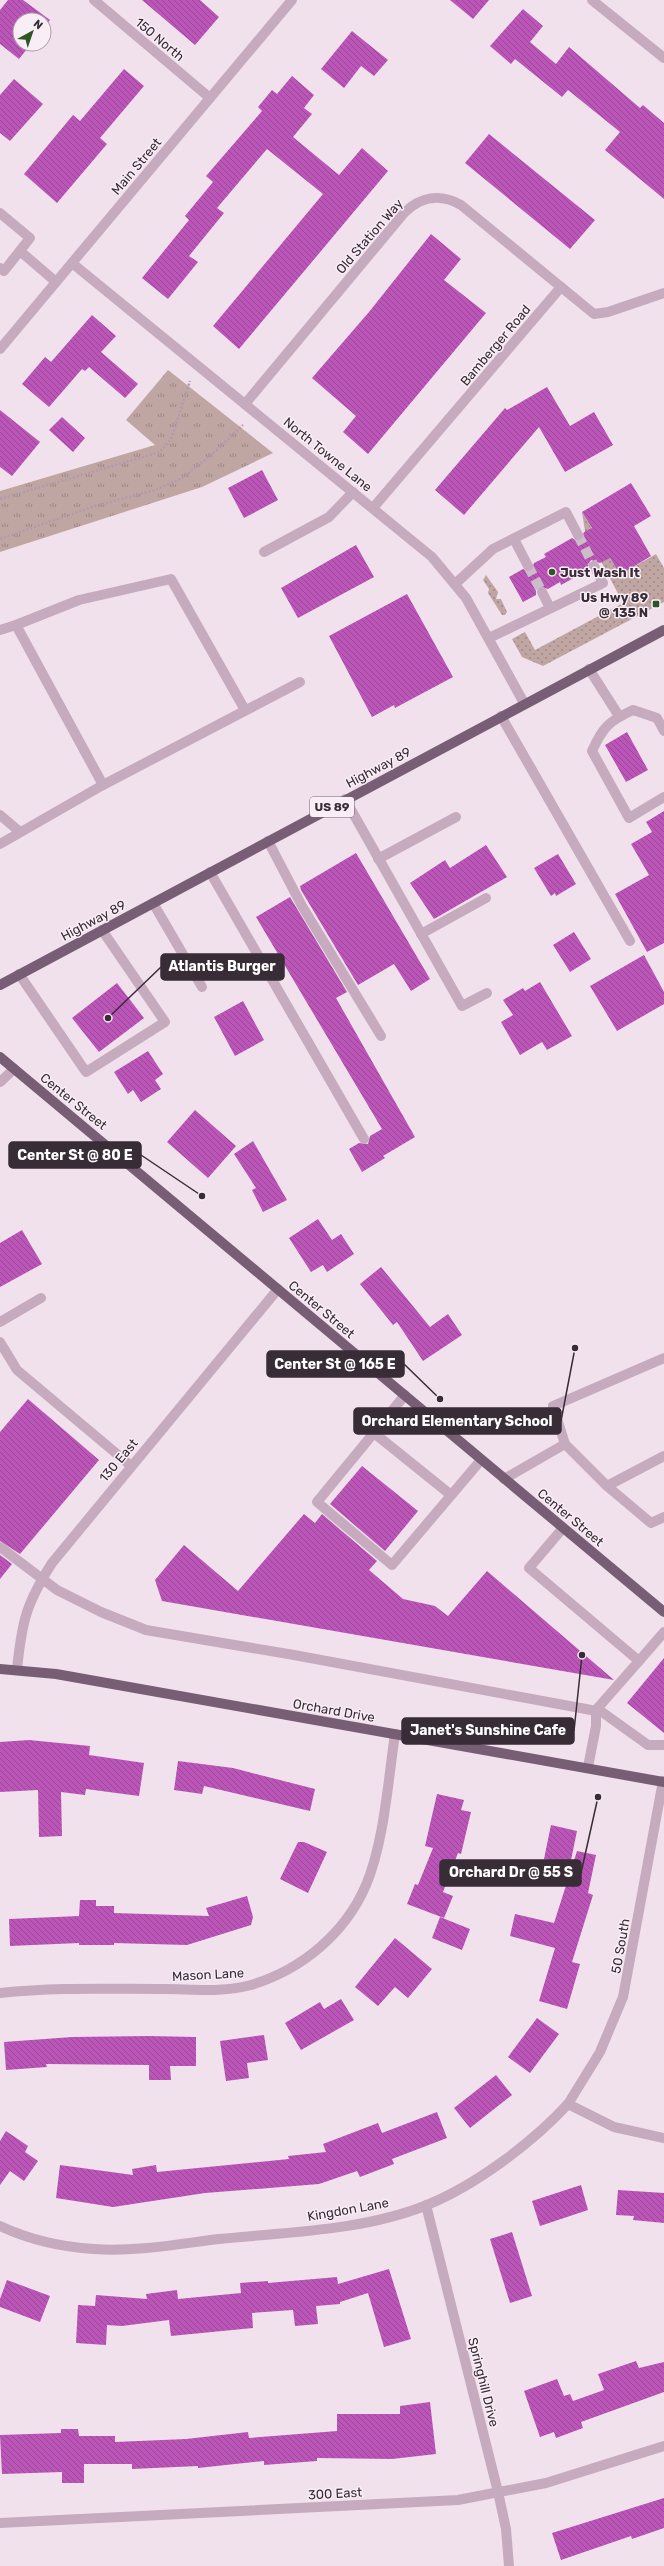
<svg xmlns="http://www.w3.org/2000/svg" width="664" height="2566" font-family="Rubik,sans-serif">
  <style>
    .grass { fill: url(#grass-dots) }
    .park { fill: url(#park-tufts) }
    .building { fill: url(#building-back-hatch) }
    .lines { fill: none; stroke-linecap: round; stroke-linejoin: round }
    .minor-tunnel { stroke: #ccbdc8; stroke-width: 10; stroke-dasharray: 10 5; stroke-linecap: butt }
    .path { stroke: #b598ae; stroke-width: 2.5; stroke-dasharray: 2 2; stroke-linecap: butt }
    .minor { stroke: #c6abbf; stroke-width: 10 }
    .major { stroke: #785e75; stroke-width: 10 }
    .poi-dot { fill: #2c5625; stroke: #f9eef5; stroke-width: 1.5 }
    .labels { text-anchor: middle; stroke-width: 3; stroke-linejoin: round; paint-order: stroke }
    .shield { fill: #f9eef5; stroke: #726670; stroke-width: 1 }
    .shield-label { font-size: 12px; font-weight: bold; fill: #382c37 }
    .street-label { font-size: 13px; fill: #382c37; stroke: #f9eef5 }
    .poi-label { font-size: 13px; font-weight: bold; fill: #382c37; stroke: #f9eef5; text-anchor: start }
    .leader { fill: none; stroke: #382c37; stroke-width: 1.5 }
    .callout-dot { fill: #382c37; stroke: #f9eef5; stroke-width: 1.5 }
    .callout { fill: #382c37; stroke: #382c37; stroke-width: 1.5 }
    .callout-label { font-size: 14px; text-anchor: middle; font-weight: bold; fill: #fff }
  </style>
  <defs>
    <pattern id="grass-dots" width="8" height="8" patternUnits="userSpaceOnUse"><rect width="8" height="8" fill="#c0a6a2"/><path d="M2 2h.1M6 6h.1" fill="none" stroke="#9d8785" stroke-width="1.8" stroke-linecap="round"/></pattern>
    <pattern id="park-tufts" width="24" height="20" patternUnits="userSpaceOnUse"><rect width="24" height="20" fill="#c0a6a2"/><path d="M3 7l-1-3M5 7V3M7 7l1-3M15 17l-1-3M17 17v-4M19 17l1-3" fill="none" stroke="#9d8785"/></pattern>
    <pattern id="building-back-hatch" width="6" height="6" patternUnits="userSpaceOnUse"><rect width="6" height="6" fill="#bb56b8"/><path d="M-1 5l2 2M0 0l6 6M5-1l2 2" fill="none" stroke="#994796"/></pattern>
  </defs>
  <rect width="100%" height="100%" fill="#f1e1ec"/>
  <g class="grass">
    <polygon points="582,512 620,575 656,554 664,568 664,602 543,666 522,657 512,639 525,632 535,650 623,603 585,531"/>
    <polygon points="486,575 498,592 496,599 501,599 507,612 505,615 502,615 488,593 489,589 483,580"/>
  </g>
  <polygon class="park" points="168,370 273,453 202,487 0,552 0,491 155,445 126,420"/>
  <g class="building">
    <polygon points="8,0 23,0 50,20 44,28 44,20 20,20 20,44 31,44 19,59 0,44 0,10"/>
    <polygon points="142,0 200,0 219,17 195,45"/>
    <polygon points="450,0 489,0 473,19"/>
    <polygon points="523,9 543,26 530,42 556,64 569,47 640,108 643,105 664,123 664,199 605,150 620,132 568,90 562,97 515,59 511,64 490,46"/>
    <polygon points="352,31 388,60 374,76 361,66 344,88 321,69"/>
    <polygon points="124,69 144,86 100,138 107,144 57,203 24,174 73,115 80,121"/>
    <polygon points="292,76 314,95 304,108 312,114 293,137 339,175 362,148 388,171 239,349 213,326 323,194 267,149 217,208 224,213 189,256 198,262 168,299 142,278 189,220 185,216 213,182 206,176 262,111 258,107 272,90 277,94"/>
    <polygon points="14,79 43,104 10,141 0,133 0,95"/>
    <polygon points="489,134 595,220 570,249 465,163"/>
    <polygon points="431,234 461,259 444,280 486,313 368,454 343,432 356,416 312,378 369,312"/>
    <polygon points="92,315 116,336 101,352 138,384 125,398 89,367 85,371 82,369 49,407 22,384 45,357 51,362"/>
    <polygon points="547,387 570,426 594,412 613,445 565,472 539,427 464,515 435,490 505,408 507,410"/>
    <polygon points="0,410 40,442 12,476 0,467"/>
    <polygon points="62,417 85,438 73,452 49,430"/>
    <polygon points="262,470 278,500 244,518 228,488"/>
    <polygon points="631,483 651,516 634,526 651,556 620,575 610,558 600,563 591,560 588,565 588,570 561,585 560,582 548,589 539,586 536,589 536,595 523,602 509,577 523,569 531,572 534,563 546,557 544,554 572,538 577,541 581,541 584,532 592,528 582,512"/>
    <polygon points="356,545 374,577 298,618 281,588"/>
    <polygon points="407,594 453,677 395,708 394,705 372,717 329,636"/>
    <polygon points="627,732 648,770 626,782 605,745"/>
    <polygon points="664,811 664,943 647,952 615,894 649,875 631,844 652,832 646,822"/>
    <polygon points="486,845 507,877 434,919 410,883 445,860 450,868"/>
    <polygon points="356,853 430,979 411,991 394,964 358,985 301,890 300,886"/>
    <polygon points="558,854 576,884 556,896 555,893 551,896 534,868"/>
    <polygon points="290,897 347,992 336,998 415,1137 383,1156 385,1158 362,1172 349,1149 359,1143 368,1144 370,1136 382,1129 256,917"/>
    <polygon points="574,932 591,959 570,972 553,945"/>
    <polygon points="644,955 664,992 664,1004 617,1031 590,986"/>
    <polygon points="540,982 572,1036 547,1050 542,1042 520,1055 501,1022 513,1015 503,1000 523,988 525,991"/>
    <polygon points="117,983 144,1018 99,1052 72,1018"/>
    <polygon points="243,1001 264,1040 235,1056 214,1017"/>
    <polygon points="148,1051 163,1074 155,1080 161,1089 141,1102 133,1090 128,1094 114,1072"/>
    <polygon points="195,1110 236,1146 208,1178 167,1142"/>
    <polygon points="253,1141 287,1200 263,1212 252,1190 256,1188 234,1154"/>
    <polygon points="318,1219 332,1240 341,1234 354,1254 327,1272 323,1265 311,1272 289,1238"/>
    <polygon points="22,1230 42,1264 0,1287 0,1243"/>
    <polygon points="381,1267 430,1327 448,1314 462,1335 423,1361 397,1322 393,1325 360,1284"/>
    <polygon points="28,1399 99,1460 20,1554 0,1541 0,1432"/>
    <polygon points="362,1466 418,1511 385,1551 330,1504"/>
    <polygon points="304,1514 315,1523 322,1514 377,1561 369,1570 403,1599 435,1606 448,1616 487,1571 614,1680 162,1601 155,1580 184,1545 238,1591"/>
    <polygon points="0,1555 12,1564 0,1579"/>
    <polygon points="664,1658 664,1733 627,1703"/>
    <polygon points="29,1740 90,1746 89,1755 144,1763 139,1796 86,1789 85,1795 61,1792 62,1836 39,1837 38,1790 0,1792 0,1742"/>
    <polygon points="178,1761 233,1768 315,1789 310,1811 204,1786 202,1794 174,1790"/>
    <polygon points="437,1794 464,1800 461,1810 471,1812 461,1854 458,1853 443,1892 453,1896 444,1918 407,1904 415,1884 418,1885 433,1848 425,1846"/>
    <polygon points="551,1825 577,1831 570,1865 544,1859"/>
    <polygon points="298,1842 304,1842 327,1852 308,1893 280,1879"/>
    <polygon points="577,1851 596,1855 588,1893 593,1895 572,1962 580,1964 567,2009 539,2001 555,1948 510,1936 515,1914 554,1923"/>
    <polygon points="247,1896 253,1917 251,1925 187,1945 114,1943 114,1945 79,1945 79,1943 10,1946 9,1919 79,1916 80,1900 96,1900 96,1906 114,1906 114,1913 209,1916 206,1908"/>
    <polygon points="440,1917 470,1929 462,1950 432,1938"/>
    <polygon points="395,1938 432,1969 408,1998 395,1987 378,2006 355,1987"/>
    <polygon points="341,1999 354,2020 301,2050 285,2023 320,2002 324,2009"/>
    <polygon points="537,2018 559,2034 530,2073 508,2057"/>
    <polygon points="264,2035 268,2060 247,2063 249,2078 226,2081 220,2041"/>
    <polygon points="149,2036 196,2037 196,2066 170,2066 171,2080 149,2080 149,2065 46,2064 47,2067 6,2070 4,2042 72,2037"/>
    <polygon points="496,2075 512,2095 470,2128 454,2108"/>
    <polygon points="437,2112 447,2138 392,2159 394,2164 360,2177 357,2171 319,2184 205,2193 113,2207 56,2198 60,2165 133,2175 132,2169 156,2165 157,2172 289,2159 288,2156 326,2152 323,2144 378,2123 382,2133"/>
    <polygon points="6,2131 28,2146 25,2152 38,2161 24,2181 10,2171 0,2185 0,2141"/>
    <polygon points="581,2185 588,2210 540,2226 532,2201"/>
    <polygon points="618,2190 664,2193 664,2223 633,2220 634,2216 616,2215"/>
    <polygon points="512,2232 532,2296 510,2303 490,2239"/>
    <polygon points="389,2269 411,2339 384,2347 368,2293 340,2302 340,2304 316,2306 318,2324 295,2326 293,2310 252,2313 253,2328 171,2336 169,2320 122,2326 107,2325 106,2345 76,2343 78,2305 95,2306 96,2295 147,2299 146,2294 177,2290 178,2299 241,2293 240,2283 268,2281 268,2283 337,2277 338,2284"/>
    <polygon points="7,2280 50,2296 40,2322 0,2307 0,2299"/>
    <polygon points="636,2361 639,2368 664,2362 664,2392 581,2422 583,2428 556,2438 554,2432 540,2437 524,2391 557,2379 564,2396 570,2394 573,2401 604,2390 598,2374"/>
    <polygon points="430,2402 436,2454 392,2459 317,2458 317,2461 264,2465 264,2461 198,2468 198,2466 132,2469 132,2464 84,2464 84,2483 62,2483 62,2472 2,2474 0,2435 61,2433 61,2429 78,2429 79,2436 115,2436 115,2442 186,2439 248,2432 249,2438 337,2431 337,2414 400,2414 400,2406"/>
    <polygon points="664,2498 664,2528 632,2539 631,2536 561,2560 552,2533"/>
  </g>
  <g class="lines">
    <g class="minor-tunnel">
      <polyline points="578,535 594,566"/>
      <polyline points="528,566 542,592"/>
    </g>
    <g class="path">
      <polyline points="0,499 160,452 171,439 190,381"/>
      <polyline points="0,539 95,506 155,490 184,477 219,448 243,425"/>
    </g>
    <g class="minor">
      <polyline points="94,0 210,98"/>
      <polyline points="592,0 664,58"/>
      <polyline points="0,213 30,238 4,271 0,268"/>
      <polyline points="20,251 56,282"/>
      <polyline points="72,263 432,557 466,598 524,703"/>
      <polyline points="0,349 292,0"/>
      <path d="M245,404L404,213C420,197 440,193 461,205L594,314L608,312L664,293"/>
      <polyline points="373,508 561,287"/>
      <polyline points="514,539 528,566"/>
      <polyline points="264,552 329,517 353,492"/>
      <polyline points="455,584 493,549 566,512 578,535"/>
      <polyline points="542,592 550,608"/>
      <polyline points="16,625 79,600 171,579 245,710"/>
      <polyline points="0,630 16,625 103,785 0,844"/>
      <polyline points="489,638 603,583 594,566"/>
      <polyline points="589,669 619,716"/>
      <polyline points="501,716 630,941"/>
      <path d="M664,731L657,718L633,710C609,721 603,727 592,751L629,818L664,797"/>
      <polyline points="103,785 300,682"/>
      <polyline points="345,799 462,1006 487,993"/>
      <polyline points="0,815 20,832"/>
      <polyline points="268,841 302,906 381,1036"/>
      <polyline points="378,859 456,817"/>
      <polyline points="210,872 364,1139"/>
      <polyline points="153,903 202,987"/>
      <polyline points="421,934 486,898"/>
      <polyline points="19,974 86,1072 165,1022 102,930"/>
      <polyline points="0,1082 14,1069"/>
      <polyline points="0,1322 41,1298"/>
      <polyline points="0,1342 17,1370 130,1465"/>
      <polyline points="664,1358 553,1406 565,1444 607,1486 651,1523 664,1517"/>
      <polyline points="405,1395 317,1502 392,1565 481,1460"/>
      <polyline points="374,1433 451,1495"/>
      <polyline points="504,1479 565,1444"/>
      <polyline points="607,1486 664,1456"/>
      <polyline points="563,1528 529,1568 639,1661 664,1632"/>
      <polyline points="0,1547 57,1590 101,1612 146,1630 294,1655 602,1712 648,1745 664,1745"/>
      <path d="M17,1669C22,1621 26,1604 52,1563L278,1289"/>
      <polyline points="588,1767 596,1726 596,1710 639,1661"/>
      <path d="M0,1993C54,1987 109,1989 163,1989C192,1989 223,1993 251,1985C301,1970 345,1934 366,1885C384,1843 388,1781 395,1734"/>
      <polyline points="568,2104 600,2052 623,1997 663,1781"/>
      <polyline points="426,2205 498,2492 506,2529 509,2566"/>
      <path d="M0,2226C30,2240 61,2247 94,2249C136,2252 178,2244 219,2239C287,2232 363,2231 427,2205C476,2185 532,2143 568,2104L614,2127L664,2138"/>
      <polyline points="0,2523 458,2500 546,2483 664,2446"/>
    </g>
    <g class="major">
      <polyline points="0,985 664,630"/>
      <polyline points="0,1057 664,1612"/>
      <polyline points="0,1669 56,1674 664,1782"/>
    </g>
  </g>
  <g class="poi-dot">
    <circle cx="552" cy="572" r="4"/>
    <rect x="652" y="600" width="8" height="8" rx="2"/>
  </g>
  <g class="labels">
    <rect class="shield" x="310" y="797" width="44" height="20" rx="3"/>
    <g class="shield-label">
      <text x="332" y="811">US 89</text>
    </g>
    <g class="street-label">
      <text transform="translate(160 39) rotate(40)" y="5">150 North</text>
      <text transform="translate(136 166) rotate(-50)" y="5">Main Street</text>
      <text transform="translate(369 236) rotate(-49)" y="5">Old Station Way</text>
      <text transform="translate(495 345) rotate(-50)" y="5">Bamberger Road</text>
      <text transform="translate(328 454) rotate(39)" y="5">North Towne Lane</text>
      <text transform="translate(378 767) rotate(-28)" y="5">Highway 89</text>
      <text transform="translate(93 920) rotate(-28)" y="5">Highway 89</text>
      <text transform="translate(74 1101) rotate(39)" y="5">Center Street</text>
      <text transform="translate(322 1309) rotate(40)" y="5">Center Street</text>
      <text transform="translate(118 1460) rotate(-50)" y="5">130 East</text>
      <text transform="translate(571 1517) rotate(40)" y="5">Center Street</text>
      <text transform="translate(334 1710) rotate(10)" y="5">Orchard Drive</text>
      <text transform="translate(620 1946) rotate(-80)" y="5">50 South</text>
      <text transform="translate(208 1974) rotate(-3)" y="5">Mason Lane</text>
      <text transform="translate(348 2209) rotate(-10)" y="5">Kingdon Lane</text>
      <text transform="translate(484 2382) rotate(76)" y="5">Springhill Drive</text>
      <text transform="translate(335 2493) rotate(-3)" y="5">300 East</text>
    </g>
    <g class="poi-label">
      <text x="560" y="577">Just Wash It</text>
      <text x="648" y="602" text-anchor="end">Us Hwy 89<tspan x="648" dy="15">@ 135 N</tspan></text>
    </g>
  </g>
  <path class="leader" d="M108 1018L161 967M202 1196L141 1155M440 1399L404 1364M575 1348L561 1421M582 1655L574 1731M598 1797L581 1873"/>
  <g class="callout-dot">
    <circle cx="108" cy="1018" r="4"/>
    <circle cx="202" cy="1196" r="4"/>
    <circle cx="440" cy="1399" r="4"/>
    <circle cx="575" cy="1348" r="4"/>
    <circle cx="582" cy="1655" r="4"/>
    <circle cx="598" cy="1797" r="4"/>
  </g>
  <g class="callout">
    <rect x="161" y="954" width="123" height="26" rx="4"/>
    <rect x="9" y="1142" width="132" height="26" rx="4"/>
    <rect x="267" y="1351" width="137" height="26" rx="4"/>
    <rect x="354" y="1408" width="207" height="26" rx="4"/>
    <rect x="402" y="1718" width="172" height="26" rx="4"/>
    <rect x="440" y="1860" width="141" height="26" rx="4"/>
  </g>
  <g class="callout-label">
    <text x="222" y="971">Atlantis Burger</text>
    <text x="75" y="1160">Center St @ 80 E</text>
    <text x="335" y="1369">Center St @ 165 E</text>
    <text x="457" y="1426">Orchard Elementary School</text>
    <text x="488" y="1735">Janet's Sunshine Cafe</text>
    <text x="511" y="1877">Orchard Dr @ 55 S</text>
  </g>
  <g transform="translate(32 32) rotate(40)"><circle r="19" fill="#f9eef5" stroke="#aca0a9"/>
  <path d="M0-3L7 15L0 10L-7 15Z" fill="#2c5625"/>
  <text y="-6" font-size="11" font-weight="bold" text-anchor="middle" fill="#382c37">N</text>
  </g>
</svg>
